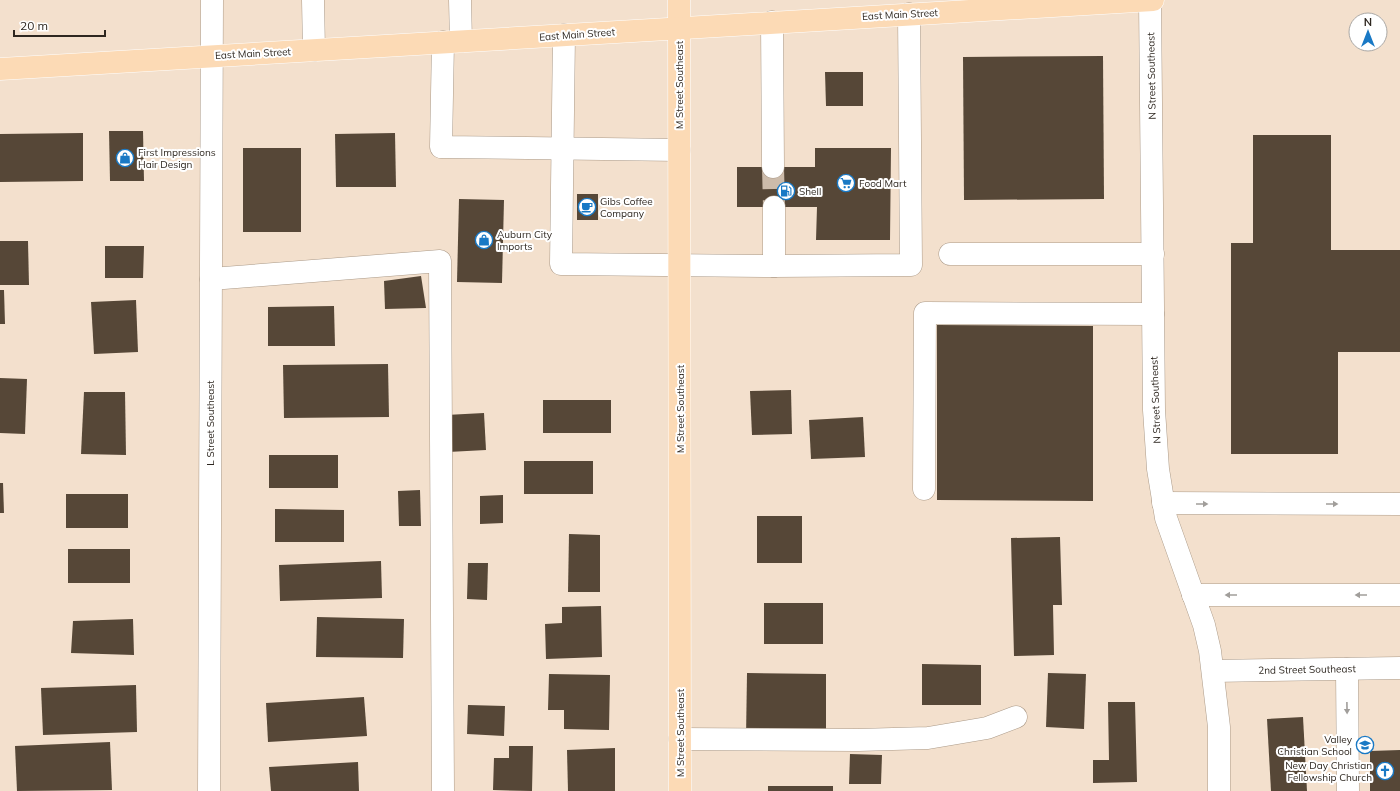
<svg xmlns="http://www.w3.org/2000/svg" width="1400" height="791" font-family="Mulish,sans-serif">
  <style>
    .building { fill: #564737 }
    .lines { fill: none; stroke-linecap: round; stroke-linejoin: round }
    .minor-tunnel { stroke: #cba; stroke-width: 22; stroke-dasharray: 22 11; stroke-linecap: butt }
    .minor-casing { stroke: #ab9a88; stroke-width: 23 }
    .major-casing { stroke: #fff; stroke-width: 23 }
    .minor { stroke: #fff; stroke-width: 22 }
    .major { stroke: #fcdab5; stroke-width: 22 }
    .oneway { fill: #a19e9b }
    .labels { text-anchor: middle; stroke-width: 4; stroke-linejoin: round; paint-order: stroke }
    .street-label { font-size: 10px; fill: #2e2720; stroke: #fff }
    .poi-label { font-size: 10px; fill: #2e2720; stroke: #fff; text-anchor: start }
  </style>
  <rect width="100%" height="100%" fill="#f3e0cd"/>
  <g class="building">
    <polygon points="1103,56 1104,199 964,200 963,57"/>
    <polygon points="825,72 863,72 863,106 826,106"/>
    <polygon points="109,131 143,131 144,181 110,181"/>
    <polygon points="83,133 83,181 0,182 0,134"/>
    <polygon points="395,133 396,187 336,187 335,134"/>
    <polygon points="1253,135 1331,135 1331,250 1400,250 1400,352 1338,352 1338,454 1231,454 1231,243 1253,243"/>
    <rect x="243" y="148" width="58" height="84"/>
    <polygon points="815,148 891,148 890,240 816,240 817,207 737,207 737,167 815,167"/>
    <rect x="577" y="194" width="21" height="26"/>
    <polygon points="459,199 504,200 502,283 457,282"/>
    <polygon points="0,241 28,241 29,285 0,285"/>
    <polygon points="105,246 144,246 143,278 105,278"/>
    <polygon points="421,276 426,308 385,309 384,281"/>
    <polygon points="0,290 4,290 5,324 0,324"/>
    <polygon points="136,300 138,352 94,354 91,302"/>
    <polygon points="334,306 335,346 268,346 268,307"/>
    <polygon points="937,325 1093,326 1093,501 937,500"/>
    <polygon points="388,364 389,417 284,418 283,365"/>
    <polygon points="0,378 27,379 25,434 0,433"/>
    <polygon points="791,390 792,434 752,435 750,391"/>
    <polygon points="84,392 125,392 126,455 81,454"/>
    <rect x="543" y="400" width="68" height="33"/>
    <polygon points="484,413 486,450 448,452 446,415"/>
    <polygon points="863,417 865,457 811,459 809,420"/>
    <rect x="269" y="455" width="69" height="33"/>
    <rect x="524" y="461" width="69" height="33"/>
    <polygon points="0,483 3,483 4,513 0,513"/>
    <polygon points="420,490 421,526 399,526 398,491"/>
    <rect x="66" y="494" width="62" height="34"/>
    <polygon points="503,495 503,523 480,524 480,496"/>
    <polygon points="275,509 344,510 344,542 275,542"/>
    <rect x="757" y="516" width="45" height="47"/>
    <polygon points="569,534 600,535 600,592 568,592"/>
    <polygon points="1060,537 1062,605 1053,605 1054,655 1014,656 1011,538"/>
    <rect x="68" y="549" width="62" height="34"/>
    <polygon points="381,561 382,598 280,601 279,565"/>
    <polygon points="468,563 488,563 487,600 467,599"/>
    <rect x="764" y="603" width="59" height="41"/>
    <polygon points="601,606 602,657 546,659 545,624 562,623 562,607"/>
    <polygon points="317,617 404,619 403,658 316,657"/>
    <polygon points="133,619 134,655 71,653 73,621"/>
    <polygon points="922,664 981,665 981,705 922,705"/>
    <polygon points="747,673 826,674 826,738 746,737"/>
    <polygon points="1048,673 1086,674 1084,729 1046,727"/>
    <polygon points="549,674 610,675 609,730 564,729 564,710 548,710"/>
    <polygon points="136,685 137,732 43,735 41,688"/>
    <polygon points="364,697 367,736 268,742 266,703"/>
    <polygon points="1108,702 1135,702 1137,782 1093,783 1093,760 1109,760"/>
    <polygon points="468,705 505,706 504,736 467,734"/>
    <polygon points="1303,717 1307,791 1271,791 1267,719"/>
    <polygon points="110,742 112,790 17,791 15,746"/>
    <polygon points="509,746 533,746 532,791 493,790 494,758 509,758"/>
    <polygon points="615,748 615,791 568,791 567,750"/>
    <polygon points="1400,750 1400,791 1370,791 1370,751"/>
    <polygon points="850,754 882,755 881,784 849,784"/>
    <polygon points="358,762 359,791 271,791 269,767"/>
    <rect x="768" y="786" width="65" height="5"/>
  </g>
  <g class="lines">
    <polyline class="minor-tunnel" points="773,167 774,207"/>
    <defs>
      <g id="minor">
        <polyline points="313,0 314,50"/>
        <polyline points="460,0 461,41"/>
        <polyline points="1150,0 1154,410 1158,469 1166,518 1204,625 1210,651 1219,727 1219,791"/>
        <polyline points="772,22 773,167"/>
        <polyline points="564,35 561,264 774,266 911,265 909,14"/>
        <polyline points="443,42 441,147 679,150"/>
        <polyline points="774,207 774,266"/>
        <polyline points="950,254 1153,254"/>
        <polyline points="211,279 440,261 443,791"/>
        <polyline points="924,489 925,313 1153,314"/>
        <polyline points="1163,503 1400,504"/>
        <polyline points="1193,595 1400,595"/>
        <polyline points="1347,669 1348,791"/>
        <polyline points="1213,671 1400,668"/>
        <polyline points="680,739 858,740 928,738 987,728 1016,717"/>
        <polyline points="209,791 212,0"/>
      </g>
      <g id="major">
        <polyline points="679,0 680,791"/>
        <polyline points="0,69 1153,0"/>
      </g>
    </defs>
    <use href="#minor" class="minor-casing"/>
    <use href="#major" class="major-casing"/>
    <use href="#minor" class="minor"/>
    <use href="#major" class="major"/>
  </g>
  <defs><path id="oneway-solid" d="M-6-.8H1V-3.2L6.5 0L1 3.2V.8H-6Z"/></defs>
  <g class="oneway">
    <use href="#oneway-solid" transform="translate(1202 504)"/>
    <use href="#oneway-solid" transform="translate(1332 504)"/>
    <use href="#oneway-solid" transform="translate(1231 595) rotate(-180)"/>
    <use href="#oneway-solid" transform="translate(1361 595) rotate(-180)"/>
    <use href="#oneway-solid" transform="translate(1347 708) rotate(89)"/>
  </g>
  <defs>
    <symbol id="shop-ring" viewBox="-11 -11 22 22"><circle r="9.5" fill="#fff" stroke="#1979c5" stroke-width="1.5"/><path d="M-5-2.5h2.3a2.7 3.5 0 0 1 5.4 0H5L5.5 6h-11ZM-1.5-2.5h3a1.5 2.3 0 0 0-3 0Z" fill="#1979c5"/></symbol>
    <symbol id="supermarket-ring" viewBox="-11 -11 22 22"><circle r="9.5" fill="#fff" stroke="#1979c5" stroke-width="1.5"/><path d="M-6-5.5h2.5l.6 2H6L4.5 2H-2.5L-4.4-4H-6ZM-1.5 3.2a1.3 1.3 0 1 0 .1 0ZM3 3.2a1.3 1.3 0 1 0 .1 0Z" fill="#1979c5"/></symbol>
    <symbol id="fuel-ring" viewBox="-11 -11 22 22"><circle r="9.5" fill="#fff" stroke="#1979c5" stroke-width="1.5"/><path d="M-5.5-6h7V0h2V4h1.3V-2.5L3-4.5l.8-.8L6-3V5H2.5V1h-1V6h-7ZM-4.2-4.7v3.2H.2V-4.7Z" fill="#1979c5"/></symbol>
    <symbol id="cafe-ring" viewBox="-11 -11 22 22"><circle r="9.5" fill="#fff" stroke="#1979c5" stroke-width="1.5"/><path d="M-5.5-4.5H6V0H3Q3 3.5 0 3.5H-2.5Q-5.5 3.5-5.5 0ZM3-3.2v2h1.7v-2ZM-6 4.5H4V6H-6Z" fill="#1979c5"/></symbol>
    <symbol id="school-ring" viewBox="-11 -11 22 22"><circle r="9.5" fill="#fff" stroke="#1979c5" stroke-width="1.5"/><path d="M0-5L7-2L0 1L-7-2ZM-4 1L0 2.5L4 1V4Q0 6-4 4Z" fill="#1979c5"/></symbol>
    <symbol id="church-ring" viewBox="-11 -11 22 22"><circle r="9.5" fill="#fff" stroke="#1979c5" stroke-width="1.5"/><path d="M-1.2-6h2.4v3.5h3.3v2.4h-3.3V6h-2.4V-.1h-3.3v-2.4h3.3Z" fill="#1979c5"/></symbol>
  </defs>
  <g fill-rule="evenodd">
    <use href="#shop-ring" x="115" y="148" width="20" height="20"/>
    <use href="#supermarket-ring" x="836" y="173" width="20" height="20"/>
    <use href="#fuel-ring" x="776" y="181" width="20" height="20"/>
    <use href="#cafe-ring" x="577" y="197" width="20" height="20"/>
    <use href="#shop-ring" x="474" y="230" width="20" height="20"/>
    <use href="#school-ring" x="1355" y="735" width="20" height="20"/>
    <use href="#church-ring" x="1375" y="761" width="20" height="20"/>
  </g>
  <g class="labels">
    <g class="street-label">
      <text transform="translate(900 14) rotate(-3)" y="4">East Main Street</text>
      <text transform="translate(577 34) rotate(-4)" y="4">East Main Street</text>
      <text transform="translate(253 53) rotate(-3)" y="4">East Main Street</text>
      <text transform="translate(1151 76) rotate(-91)" y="4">N Street Southeast</text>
      <text transform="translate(679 85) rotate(-90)" y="4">M Street Southeast</text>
      <text transform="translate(1155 400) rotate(-92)" y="4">N Street Southeast</text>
      <text transform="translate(680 409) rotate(-90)" y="4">M Street Southeast</text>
      <text transform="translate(210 423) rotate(-90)" y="4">L Street Southeast</text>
      <text transform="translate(1307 669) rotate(-1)" y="4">2nd Street Southeast</text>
      <text transform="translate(680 733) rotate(-90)" y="4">M Street Southeast</text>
    </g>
    <g class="poi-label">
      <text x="138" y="156">First Impressions<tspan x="138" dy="12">Hair Design</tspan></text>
      <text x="859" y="187">Food Mart</text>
      <text x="799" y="195">Shell</text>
      <text x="600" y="205">Gibs Coffee<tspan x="600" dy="12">Company</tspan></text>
      <text x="497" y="238">Auburn City<tspan x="497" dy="12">Imports</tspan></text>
      <text x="1352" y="743" text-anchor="end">Valley<tspan x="1352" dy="12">Christian School</tspan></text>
      <text x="1372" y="769" text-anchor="end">New Day Christian<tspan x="1372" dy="12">Fellowship Church</tspan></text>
    </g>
  </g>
  <g transform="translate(1368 32)"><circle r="19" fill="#ffffff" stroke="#aba9a6"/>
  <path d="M0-3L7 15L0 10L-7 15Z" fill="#1979c5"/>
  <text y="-6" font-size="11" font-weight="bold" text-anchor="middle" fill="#2e2720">N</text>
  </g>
  <path d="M14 30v6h91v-6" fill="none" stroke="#2e2720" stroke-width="2"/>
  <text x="20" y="30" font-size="12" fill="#2e2720" stroke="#ffffff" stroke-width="3" paint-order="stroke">20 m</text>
</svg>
